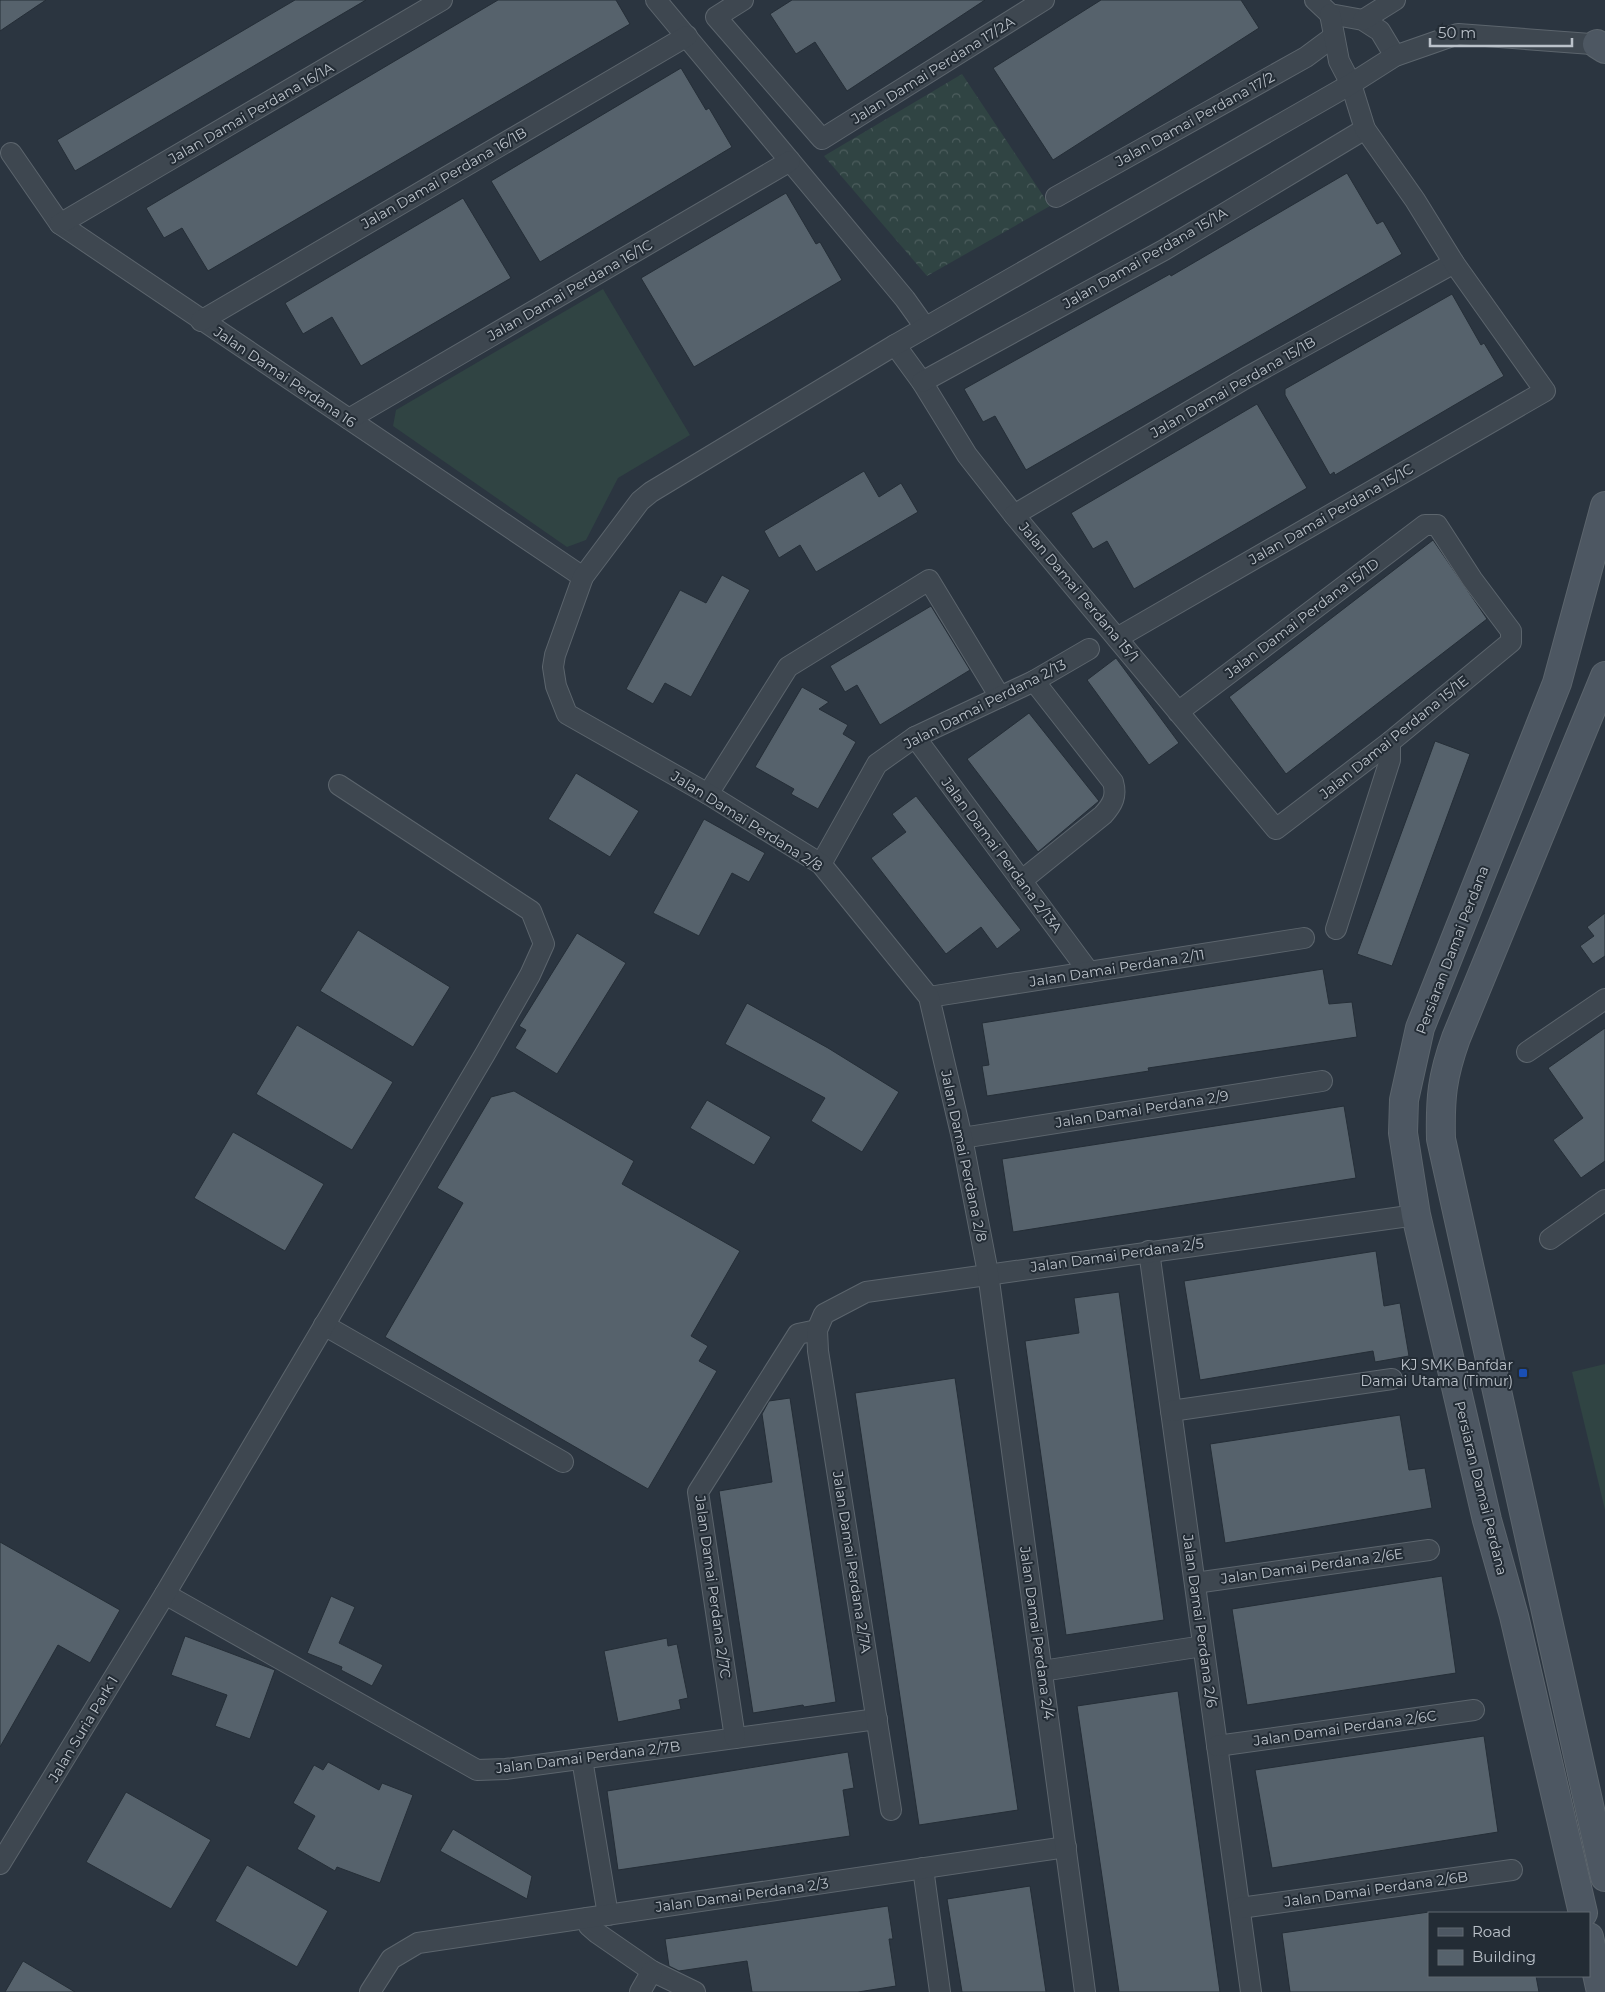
<svg xmlns="http://www.w3.org/2000/svg" width="1605" height="1992" font-family="Montserrat,sans-serif">
  <style>
    .grass { fill: #304443 }
    .forest { fill: url(#forest-crowns) }
    .building { fill: #56626c; stroke: #252e37 }
    .lines { fill: none; stroke-linecap: round; stroke-linejoin: round }
    .street-casing { stroke: #5c656d; stroke-width: 22 }
    .secondary-casing { stroke: #5c656d; stroke-width: 30 }
    .street { stroke: #3e4750; stroke-width: 20 }
    .secondary { stroke: #4d5762; stroke-width: 28 }
    .transit-dot { fill: #1a4fb4; stroke: #232c35; stroke-width: 2 }
    .labels { text-anchor: middle; stroke-width: 4; stroke-linejoin: round; paint-order: stroke }
    .street-label { font-size: 14px; fill: #bbc2ca; stroke: #232c35 }
    .poi-label { font-size: 14px; fill: #bbc2ca; stroke: #232c35; text-anchor: end }
  </style>
  <defs>
    <pattern id="forest-crowns" width="20" height="18" patternUnits="userSpaceOnUse" patternTransform="scale(1.25)"><rect width="20" height="18" fill="#304443"/><path d="M2 6a3 3 0 1 1 6 0M12 15a3 3 0 1 1 6 0" fill="none" stroke="#4c5d5d"/></pattern>
  </defs>
  <rect width="100%" height="100%" fill="#2b3540"/>
  <g class="grass">
    <polygon points="603,289 690,435 618,478 586,540 567,547 393,426 396,410"/>
    <polygon points="1605,1364 1605,1510 1572,1372"/>
  </g>
  <polygon class="forest" points="962,74 1050,206 927,276 824,156"/>
  <g class="building">
    <polygon points="0,0 46,0 0,31"/>
    <polygon points="295,0 366,0 75,171 57,140"/>
    <polygon points="498,0 616,0 630,24 208,271 182,228 164,238 146,208"/>
    <polygon points="792,0 985,0 847,91 815,42 796,54 770,14"/>
    <polygon points="1101,0 1241,0 1259,28 1053,160 993,68"/>
    <polygon points="681,68 706,110 709,108 732,147 540,262 491,181"/>
    <polygon points="1347,173 1377,224 1383,221 1402,254 1026,470 995,416 983,422 964,389 1170,274 1171,276"/>
    <polygon points="786,193 816,244 820,242 842,280 694,367 641,278"/>
    <polygon points="463,198 511,278 361,366 332,317 303,334 285,303"/>
    <polygon points="1452,294 1481,345 1484,343 1504,376 1335,475 1334,472 1330,475 1285,395 1285,389"/>
    <polygon points="1257,404 1307,488 1134,589 1107,541 1093,549 1071,513"/>
    <polygon points="864,471 879,497 901,483 918,512 816,572 800,545 779,558 764,531"/>
    <polygon points="1433,540 1487,619 1286,774 1229,697"/>
    <polygon points="722,575 750,590 691,697 665,683 653,704 626,689 680,590 706,603"/>
    <polygon points="931,606 970,670 880,725 857,685 845,692 830,666"/>
    <polygon points="1116,658 1179,743 1149,765 1087,680"/>
    <polygon points="802,687 829,702 819,709 848,725 843,734 856,742 818,809 791,794 794,789 755,767"/>
    <polygon points="1029,713 1099,801 1038,852 967,759"/>
    <polygon points="1435,741 1470,754 1392,966 1357,954"/>
    <polygon points="576,773 639,811 610,857 548,819"/>
    <polygon points="916,796 1021,930 997,949 981,927 946,954 871,858 906,832 892,814"/>
    <polygon points="704,819 765,853 749,882 732,873 699,936 653,913"/>
    <polygon points="1605,913 1605,956 1593,964 1580,946 1594,936 1587,927"/>
    <polygon points="358,930 450,987 413,1047 320,991"/>
    <polygon points="577,933 626,963 557,1074 515,1048 526,1030 519,1026"/>
    <polygon points="1323,969 1329,1004 1352,1002 1357,1037 1148,1068 1149,1071 987,1096 982,1066 989,1065 982,1023"/>
    <polygon points="747,1003 828,1048 899,1092 862,1152 811,1121 825,1098 725,1044"/>
    <polygon points="297,1025 393,1082 352,1150 256,1094"/>
    <polygon points="1605,1028 1605,1161 1581,1178 1553,1140 1583,1118 1548,1068"/>
    <polygon points="514,1091 634,1161 622,1184 740,1251 691,1336 708,1346 699,1361 717,1371 648,1489 385,1337 463,1203 437,1188 491,1097"/>
    <polygon points="707,1100 771,1137 754,1165 690,1128"/>
    <polygon points="1344,1106 1356,1178 1013,1232 1002,1159"/>
    <polygon points="233,1132 324,1184 285,1251 194,1198"/>
    <polygon points="1376,1251 1384,1306 1400,1303 1409,1356 1375,1362 1373,1351 1200,1380 1184,1281"/>
    <polygon points="1119,1292 1164,1620 1066,1635 1025,1341 1079,1333 1074,1298"/>
    <polygon points="955,1378 1018,1810 919,1825 855,1393"/>
    <polygon points="790,1398 836,1702 804,1707 803,1705 753,1713 719,1491 772,1482 762,1414 769,1401"/>
    <polygon points="1400,1415 1409,1470 1425,1468 1432,1508 1225,1543 1210,1444"/>
    <polygon points="0,1542 120,1610 90,1663 58,1645 0,1747"/>
    <polygon points="1442,1576 1456,1673 1247,1705 1232,1609"/>
    <polygon points="331,1596 355,1607 339,1643 383,1665 372,1686 341,1670 342,1667 307,1653"/>
    <polygon points="185,1636 275,1670 250,1739 215,1726 227,1695 171,1675"/>
    <polygon points="667,1638 668,1646 677,1644 688,1698 679,1700 681,1709 618,1722 604,1651"/>
    <polygon points="1178,1691 1220,1992 1119,1992 1077,1706"/>
    <polygon points="1484,1736 1498,1832 1272,1868 1255,1770"/>
    <polygon points="848,1752 854,1788 843,1790 850,1836 618,1870 607,1791"/>
    <polygon points="328,1762 379,1790 382,1783 413,1795 380,1883 337,1867 335,1871 297,1849 315,1816 293,1803 314,1765 323,1770"/>
    <polygon points="126,1792 211,1840 171,1909 86,1862"/>
    <polygon points="453,1829 532,1876 527,1899 440,1851"/>
    <polygon points="247,1865 328,1911 297,1967 215,1921"/>
    <polygon points="1030,1886 1046,1992 962,1992 947,1899"/>
    <polygon points="888,1906 893,1939 889,1939 896,1986 858,1992 752,1992 747,1961 679,1971 669,1966 665,1939"/>
    <polygon points="1429,1912 1429,1976 1536,1976 1539,1992 1290,1992 1282,1933"/>
    <polygon points="23,1961 75,1992 5,1992"/>
  </g>
  <g class="lines">
    <defs>
      <g id="street">
        <polyline points="656,0 905,299 925,327"/>
        <polyline points="743,0 716,17 822,139 1044,0"/>
        <polyline points="1315,0 1330,14 1363,20 1380,31 1395,56"/>
        <polyline points="1363,20 1395,0"/>
        <polyline points="11,153 60,224 583,577"/>
        <polyline points="1056,197 1306,57 1333,37"/>
        <polyline points="60,224 442,0"/>
        <polyline points="201,321 687,36"/>
        <polyline points="895,345 922,382 967,455 1014,515 1276,829 1390,742 1511,642 1511,631 1472,579 1437,525 1425,525 1178,712"/>
        <polyline points="922,382 1164,250 1365,129"/>
        <polyline points="349,419 790,161"/>
        <polyline points="1014,515 1246,378 1454,263"/>
        <polyline points="1117,638 1545,391 1454,263 1415,200 1365,129 1351,84 1339,61 1330,14"/>
        <polyline points="915,737 1089,972"/>
        <polyline points="708,794 788,667 929,580 1000,697"/>
        <polyline points="821,864 877,764 915,737 1034,681 1089,649"/>
        <path d="M1021,881L1103,815C1113,804 1117,796 1113,782L1034,681"/>
        <polyline points="1336,929 1390,760 1390,742"/>
        <polyline points="929,997 1304,938"/>
        <polyline points="1527,1052 1605,999"/>
        <polyline points="962,1138 1322,1081"/>
        <polyline points="1550,1239 1605,1200"/>
        <polyline points="1149,1251 1251,1992"/>
        <polyline points="324,1325 563,1462"/>
        <polyline points="1171,1411 1392,1379"/>
        <polyline points="1195,1583 1429,1550"/>
        <polyline points="165,1594 477,1770 506,1769 877,1719"/>
        <polyline points="1042,1671 1203,1646"/>
        <polyline points="735,1738 698,1492 798,1334 817,1330"/>
        <polyline points="1217,1746 1474,1710"/>
        <polyline points="582,1759 608,1915"/>
        <polyline points="891,1810 818,1351 817,1330 824,1314 866,1292 1416,1215"/>
        <polyline points="0,1864 165,1594 485,1054 530,975 544,944 531,911 339,785"/>
        <polyline points="923,1868 940,1992"/>
        <polyline points="1240,1908 1512,1870"/>
        <polyline points="587,1918 589,1926 597,1933 652,1971 695,1992"/>
        <polyline points="370,1992 391,1959 418,1943 1066,1847"/>
        <polyline points="640,1992 652,1971"/>
        <polyline points="1085,1992 988,1273 962,1138 929,997 821,864 708,794 567,714 556,686 553,667 555,655 583,577 640,501 651,492 895,345 1351,84 1395,56 1458,34 1605,45"/>
      </g>
      <g id="secondary">
        <polyline points="1597,44 1605,49"/>
        <path d="M1605,676L1456,1038C1442,1077 1440,1098 1441,1139L1605,1877"/>
        <polyline points="1583,1913 1514,1616 1487,1520 1416,1215 1403,1133 1404,1100 1420,1028 1557,683 1605,506"/>
        <polyline points="1589,1937 1601,1992"/>
      </g>
    </defs>
    <use href="#street" class="street-casing"/>
    <use href="#secondary" class="secondary-casing"/>
    <use href="#street" class="street"/>
    <use href="#secondary" class="secondary"/>
  </g>
  <rect class="transit-dot" x="1518" y="1368" width="10" height="10" rx="2.5"/>
  <g class="labels">
    <g class="street-label">
      <text transform="translate(933 70) rotate(-32)" y="5">Jalan Damai Perdana 17/2A</text>
      <text transform="translate(251 113) rotate(-30)" y="5">Jalan Damai Perdana 16/1A</text>
      <text transform="translate(1195 119) rotate(-29)" y="5">Jalan Damai Perdana 17/2</text>
      <text transform="translate(444 178) rotate(-30)" y="5">Jalan Damai Perdana 16/1B</text>
      <text transform="translate(1145 258) rotate(-30)" y="5">Jalan Damai Perdana 15/1A</text>
      <text transform="translate(570 290) rotate(-30)" y="5">Jalan Damai Perdana 16/1C</text>
      <text transform="translate(285 377) rotate(34)" y="5">Jalan Damai Perdana 16</text>
      <text transform="translate(1233 387) rotate(-30)" y="5">Jalan Damai Perdana 15/1B</text>
      <text transform="translate(1331 514) rotate(-30)" y="5">Jalan Damai Perdana 15/1C</text>
      <text transform="translate(1079 592) rotate(50)" y="5">Jalan Damai Perdana 15/1</text>
      <text transform="translate(1302 618) rotate(-37)" y="5">Jalan Damai Perdana 15/1D</text>
      <text transform="translate(985 704) rotate(-27)" y="5">Jalan Damai Perdana 2/13</text>
      <text transform="translate(1394 737) rotate(-39)" y="5">Jalan Damai Perdana 15/1E</text>
      <text transform="translate(747 821) rotate(32)" y="5">Jalan Damai Perdana 2/8</text>
      <text transform="translate(1002 855) rotate(53)" y="5">Jalan Damai Perdana 2/13A</text>
      <text transform="translate(1452 950) rotate(-69)" y="5">Persiaran Damai Perdana</text>
      <text transform="translate(1117 968) rotate(-9)" y="5">Jalan Damai Perdana 2/11</text>
      <text transform="translate(1142 1109) rotate(-9)" y="5">Jalan Damai Perdana 2/9</text>
      <text transform="translate(964 1156) rotate(78)" y="5">Jalan Damai Perdana 2/8</text>
      <text transform="translate(1117 1255) rotate(-8)" y="5">Jalan Damai Perdana 2/5</text>
      <text transform="translate(1481 1488) rotate(76)" y="5">Persiaran Damai Perdana</text>
      <text transform="translate(852 1562) rotate(81)" y="5">Jalan Damai Perdana 2/7A</text>
      <text transform="translate(1312 1566) rotate(-8)" y="5">Jalan Damai Perdana 2/6E</text>
      <text transform="translate(713 1587) rotate(82)" y="5">Jalan Damai Perdana 2/7C</text>
      <text transform="translate(1200 1621) rotate(82)" y="5">Jalan Damai Perdana 2/6</text>
      <text transform="translate(1037 1633) rotate(82)" y="5">Jalan Damai Perdana 2/4</text>
      <text transform="translate(1345 1728) rotate(-8)" y="5">Jalan Damai Perdana 2/6C</text>
      <text transform="translate(83 1729) rotate(-59)" y="5">Jalan Suria Park 1</text>
      <text transform="translate(588 1757) rotate(-7)" y="5">Jalan Damai Perdana 2/7B</text>
      <text transform="translate(1376 1889) rotate(-8)" y="5">Jalan Damai Perdana 2/6B</text>
      <text transform="translate(742 1895) rotate(-8)" y="5">Jalan Damai Perdana 2/3</text>
    </g>
    <g class="poi-label">
      <text x="1513" y="1370">KJ SMK Banfdar<tspan x="1513" dy="16">Damai Utama (Timur)</tspan></text>
    </g>
  </g>
  <rect x="1428" y="1912" width="162" height="65" fill="#232c35" stroke="#606871"/>
  <rect x="1438" y="1928" width="25" height="8" fill="#4d5762" stroke="#606871"/>
  <text x="1472" y="1937" font-size="15" fill="#bbc2ca">Road</text>
  <rect x="1438" y="1950" width="25" height="15" fill="#56626c" stroke="#606871"/>
  <text x="1472" y="1962" font-size="15" fill="#bbc2ca">Building</text>
  <path d="M1430 38v8h142v-8" fill="none" stroke="#bbc2ca" stroke-width="2.5"/>
  <text x="1438" y="38" font-size="15" fill="#bbc2ca" stroke="#232c35" stroke-width="4" paint-order="stroke">50 m</text>
</svg>
